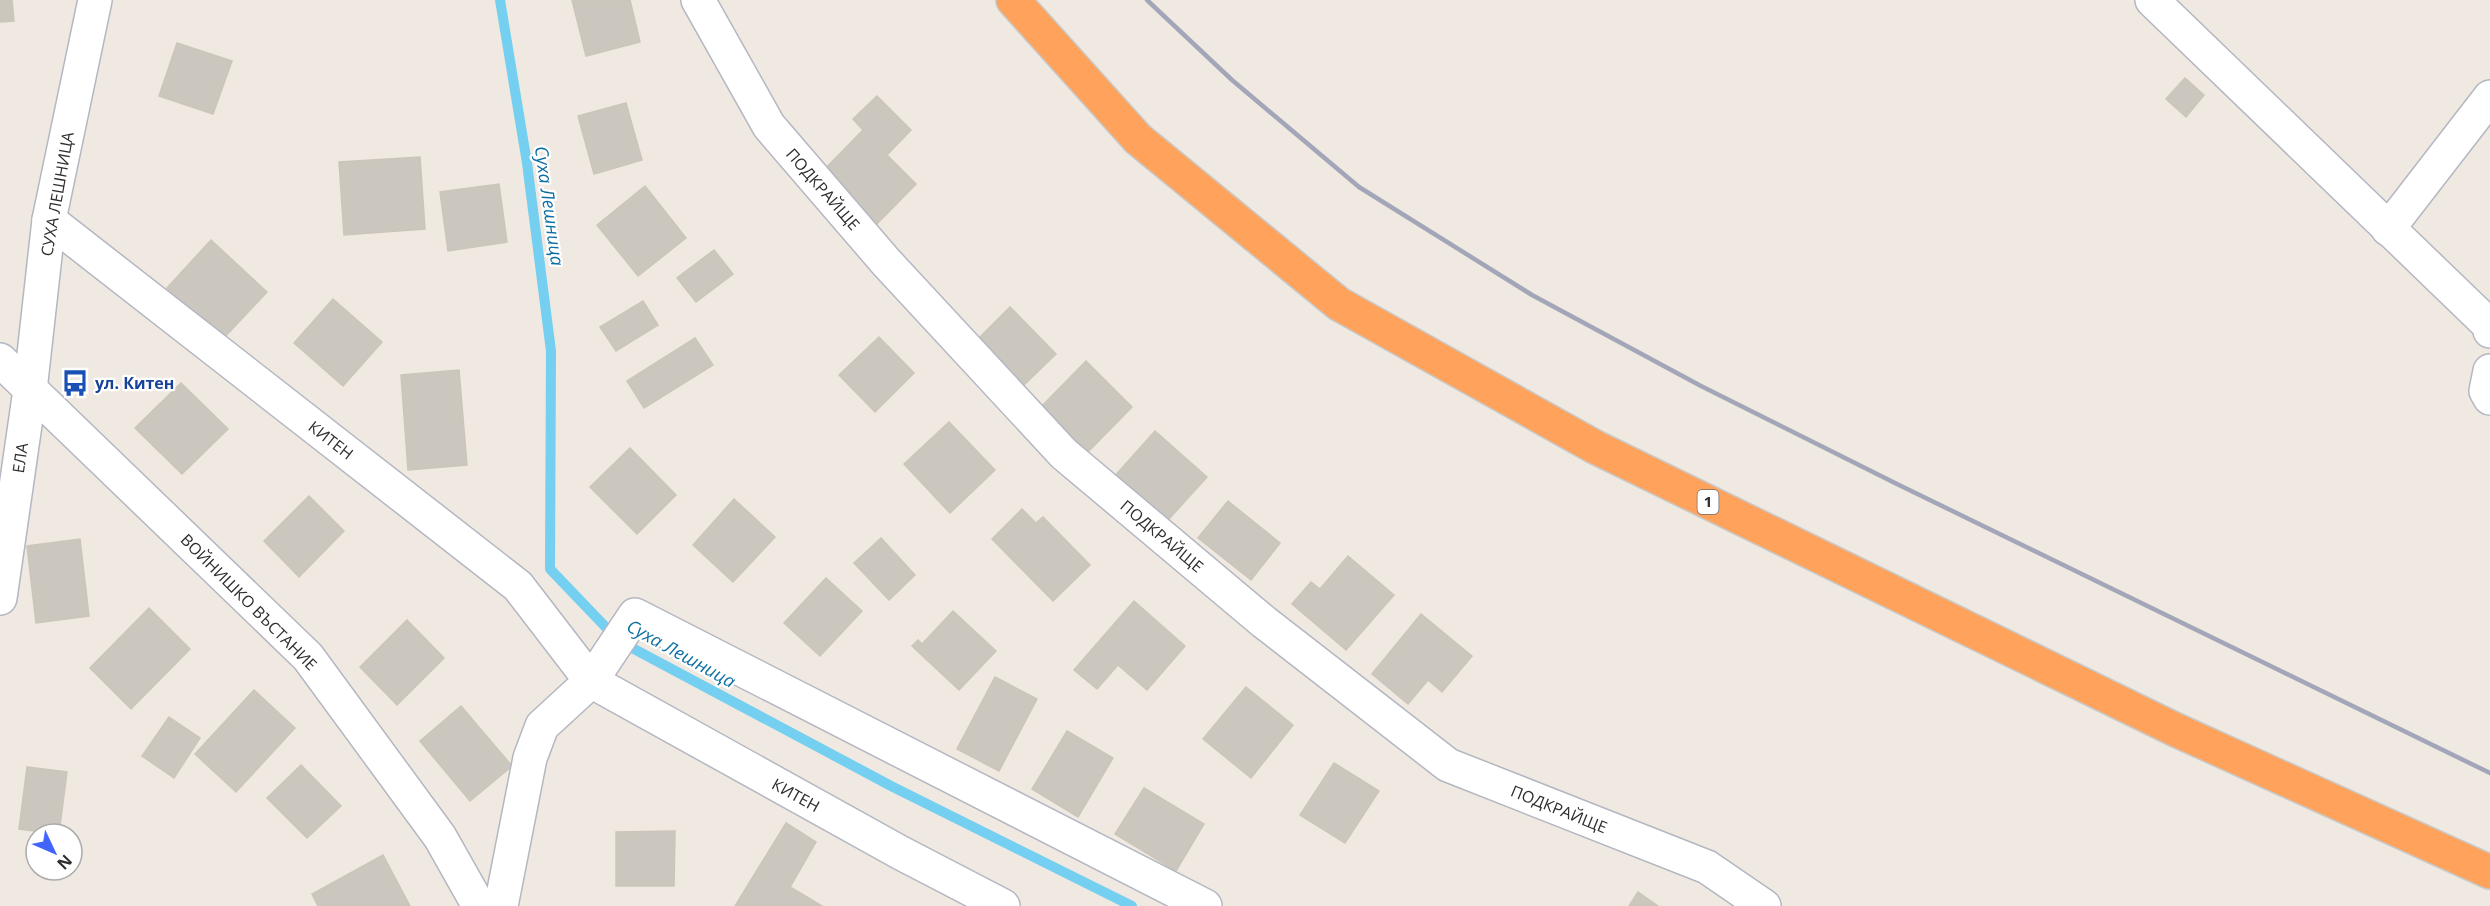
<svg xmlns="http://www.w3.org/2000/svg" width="2490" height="906" font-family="'Open Sans',sans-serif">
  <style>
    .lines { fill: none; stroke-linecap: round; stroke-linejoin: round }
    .stream { stroke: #75cff0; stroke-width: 10 }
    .building { fill: #cbc7bf; stroke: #cbc5ba; stroke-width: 1.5 }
    .minor-casing { stroke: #b4b7c1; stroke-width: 36 }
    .highway-casing { stroke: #c9c9c9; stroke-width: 36 }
    .minor { stroke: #fff; stroke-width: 33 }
    .highway { stroke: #ffa35c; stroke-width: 33 }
    .rail { stroke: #a3a6b8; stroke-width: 4.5 }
    .labels { text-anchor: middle; stroke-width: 4.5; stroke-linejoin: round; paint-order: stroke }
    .shield { fill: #fff; stroke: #6d6d6d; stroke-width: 1.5 }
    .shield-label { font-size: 15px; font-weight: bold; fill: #2e2e2e }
    .street-label { font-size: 16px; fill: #2e2e2e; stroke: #fff }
    .transit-label { font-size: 16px; font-weight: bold; fill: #164399; stroke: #fff; text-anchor: start }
    .water-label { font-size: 18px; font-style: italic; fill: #0d6fa3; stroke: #fff }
  </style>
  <rect width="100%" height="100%" fill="#efe9e1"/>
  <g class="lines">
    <polyline class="stream" points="500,0 527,163 551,351 550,569 619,641 893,787 1132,906"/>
  </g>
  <g class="building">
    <polygon points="0,0 12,0 14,21 0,22"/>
    <polygon points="572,0 630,0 640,42 586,56"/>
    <polygon points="177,43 232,61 213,114 159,96"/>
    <polygon points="2185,78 2204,95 2186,117 2166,99"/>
    <polygon points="877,96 911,130 887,155 916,184 874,227 820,174 863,130 853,119"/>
    <polygon points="626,103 642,160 594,174 578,116"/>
    <polygon points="420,157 425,229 344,235 339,162"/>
    <polygon points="499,184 507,242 448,251 440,192"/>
    <polygon points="645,186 686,238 638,276 597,225"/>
    <polygon points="211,240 267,292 222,340 167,288"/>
    <polygon points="714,250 733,274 696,302 677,278"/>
    <polygon points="333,299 382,342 343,386 294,343"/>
    <polygon points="643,301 658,325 616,351 600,327"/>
    <polygon points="1010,307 1056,354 1024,385 979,338"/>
    <polygon points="879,337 914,373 875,412 839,375"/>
    <polygon points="695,338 713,365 644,408 627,381"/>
    <polygon points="1086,361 1132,407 1087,453 1041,407"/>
    <polygon points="459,370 467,465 408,470 401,375"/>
    <polygon points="181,383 228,429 182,474 135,428"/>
    <polygon points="949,422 995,470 950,513 904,464"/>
    <polygon points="1155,431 1207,477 1159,530 1113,478"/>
    <polygon points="630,448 676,495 637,534 590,487"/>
    <polygon points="309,496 344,531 299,577 264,541"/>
    <polygon points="734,499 775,537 733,582 693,545"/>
    <polygon points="1228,501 1280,543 1251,580 1198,538"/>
    <polygon points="1022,509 1036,523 1043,517 1090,565 1053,601 992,539"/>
    <polygon points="881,538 915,575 889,600 854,563"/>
    <polygon points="80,539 89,616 36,623 27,546"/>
    <polygon points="1348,556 1394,595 1346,650 1292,604 1311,582 1320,589"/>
    <polygon points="826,578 862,611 820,656 784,623"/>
    <polygon points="1134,601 1185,646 1147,690 1118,665 1097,689 1074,670"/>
    <polygon points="149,608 190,649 131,709 90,668"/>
    <polygon points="953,611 996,651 959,690 912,646 918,640 922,644"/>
    <polygon points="1421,614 1472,656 1442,692 1428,680 1408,704 1372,674"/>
    <polygon points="407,620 444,658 397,705 360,667"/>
    <polygon points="995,677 1037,699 999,771 957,749"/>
    <polygon points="1246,687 1293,725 1251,778 1203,739"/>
    <polygon points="254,690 295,728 236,792 195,754"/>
    <polygon points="461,706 512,766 470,801 420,741"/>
    <polygon points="169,717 200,738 174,778 142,756"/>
    <polygon points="1067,731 1113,758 1078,817 1032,789"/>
    <polygon points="1334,763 1379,791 1345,843 1300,815"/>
    <polygon points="301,765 341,806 307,838 267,798"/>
    <polygon points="27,767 67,772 59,834 19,829"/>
    <polygon points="1144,788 1204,824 1176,871 1115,834"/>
    <polygon points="786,823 816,842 790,887 822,906 735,906"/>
    <polygon points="675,831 674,886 616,886 616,832"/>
    <polygon points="383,855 410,906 318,906 312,894"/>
    <polygon points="1638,892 1658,906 1629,906"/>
  </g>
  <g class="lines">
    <defs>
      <g id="minor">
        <polyline points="698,0 769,126 886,262 1064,454 1264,622 1448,765 1707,867 1764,906"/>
        <polyline points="2152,0 2489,325 2490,331"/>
        <polyline points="49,220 518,586 591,681 542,726 530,758 501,906"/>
        <polyline points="2388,229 2490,97"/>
        <polyline points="0,360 308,657 440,837 479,906"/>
        <polyline points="2490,371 2486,391 2490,398"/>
        <polyline points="0,598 30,390 49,220 95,0"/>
        <polyline points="1003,906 901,853 591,681 635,615 1205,906"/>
      </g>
      <polyline id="highway" points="1013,0 1138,139 1339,304 1595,447 2176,730 2490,872"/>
    </defs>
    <use href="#minor" class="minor-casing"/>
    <use href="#highway" class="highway-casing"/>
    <use href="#minor" class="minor"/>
    <use href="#highway" class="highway"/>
    <polyline class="rail" points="1147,0 1232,80 1359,187 1532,295 1701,386 1899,485 2490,773"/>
  </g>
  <defs>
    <symbol id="bus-bare" viewBox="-9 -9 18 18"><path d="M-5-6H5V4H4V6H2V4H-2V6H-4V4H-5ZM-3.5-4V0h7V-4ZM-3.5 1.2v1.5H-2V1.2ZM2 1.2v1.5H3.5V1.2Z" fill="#1a4fb4" stroke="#fff" stroke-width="2.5" paint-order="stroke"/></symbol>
  </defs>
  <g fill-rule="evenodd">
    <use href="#bus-bare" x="56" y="364" width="38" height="38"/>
  </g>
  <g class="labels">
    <rect class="shield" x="1697.5" y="490" width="21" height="24" rx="4.5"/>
    <g class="shield-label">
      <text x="1708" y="507">1</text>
    </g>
    <g class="street-label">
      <text transform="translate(823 189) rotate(49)" y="6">ПОДКРАЙЩЕ</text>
      <text transform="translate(57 194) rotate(-80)" y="6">СУХА ЛЕШНИЦА</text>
      <text transform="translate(331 440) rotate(38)" y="6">КИТЕН</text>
      <text transform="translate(20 458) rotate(-82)" y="6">ЕЛА</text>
      <text transform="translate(1162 536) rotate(40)" y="6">ПОДКРАЙЩЕ</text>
      <text transform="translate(249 602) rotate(45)" y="6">ВОЙНИШКО ВЪСТАНИЕ</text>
      <text transform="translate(796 795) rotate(29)" y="6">КИТЕН</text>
      <text transform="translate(1559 809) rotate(22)" y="6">ПОДКРАЙЩЕ</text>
    </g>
    <g class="transit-label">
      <text x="95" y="389">ул. Китен</text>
    </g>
    <g class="water-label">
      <text transform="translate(549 206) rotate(82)" y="6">Суха Лешница</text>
      <text transform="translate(681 654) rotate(29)" y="6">Суха Лешница</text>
    </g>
  </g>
  <g transform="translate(54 852) rotate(134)"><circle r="28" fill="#ffffff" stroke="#ababab" stroke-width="1.5"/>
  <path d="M0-4.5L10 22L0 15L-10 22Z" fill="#4264fb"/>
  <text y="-9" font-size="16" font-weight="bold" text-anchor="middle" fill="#2e2e2e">N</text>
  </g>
</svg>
